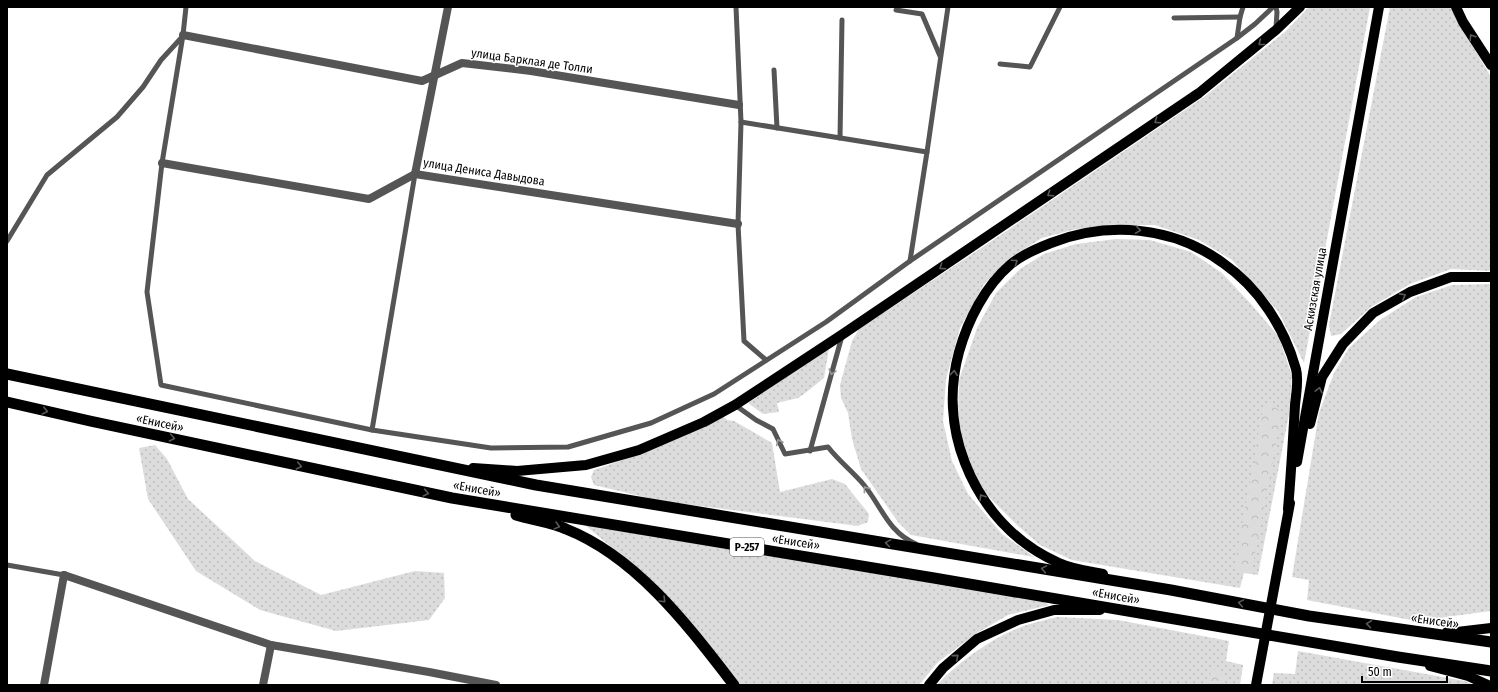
<svg xmlns="http://www.w3.org/2000/svg" width="1498" height="692" font-family="'Fira Sans Condensed',sans-serif">
  <style>
    .grass { fill: url(#grass-dots) }
    .forest { fill: url(#forest-crowns) }
    .lines { fill: none; stroke-linecap: round; stroke-linejoin: round }
    .service { stroke: #555; stroke-width: 5 }
    .minor { stroke: #555; stroke-width: 8 }
    .tertiary { stroke: #555; stroke-width: 8 }
    .primary { stroke: #000; stroke-width: 10 }
    .trunk { stroke: #000; stroke-width: 11 }
    .oneway { stroke: #595959 }
    .oneway2 { stroke: #999 }
    .labels { text-anchor: middle; stroke-width: 3; stroke-linejoin: round; paint-order: stroke }
    .shield { fill: #fff; stroke: #4c4c4c; stroke-width: 1 }
    .shield-label { font-size: 11px; font-weight: bold; fill: #000 }
    .street-label { font-size: 12px; fill: #000; stroke: #fff }
  </style>
  <defs>
    <pattern id="grass-dots" width="8" height="8" patternUnits="userSpaceOnUse"><rect width="8" height="8" fill="#dcdcdc"/><path d="M2 2h.1M6 6h.1" fill="none" stroke="#bbb" stroke-width="1.8" stroke-linecap="round"/></pattern>
    <pattern id="forest-crowns" width="20" height="18" patternUnits="userSpaceOnUse"><rect width="20" height="18" fill="#dcdcdc"/><path d="M2 6a3 3 0 1 1 6 0M12 15a3 3 0 1 1 6 0" fill="none" stroke="#bbb"/></pattern>
  </defs>
  <rect width="100%" height="100%" fill="#fff"/>
  <g class="grass">
    <polygon points="1309,7 1370,7 1304,363 1278,311 1232,260 1199,240 1155,225 1116,225 1072,230 1042,238 1011,257 984,284 960,328 946,379 943,421 952,461 968,494 1002,534 1034,557 911,535 898,522 861,469 852,439 848,413 841,398 840,385 852,341 859,329 983,247 1204,97 1285,32"/>
    <polygon points="1390,7 1452,7 1460,25 1491,77 1491,271 1451,269 1410,284 1371,307 1341,334 1331,336 1329,325"/>
    <polygon points="1116,239 1150,240 1191,252 1222,273 1251,304 1279,337 1292,376 1289,414 1258,575 1244,573 1240,588 1072,560 1040,545 1018,526 980,488 962,454 958,418 959,380 977,328 996,293 1020,269 1044,254 1076,244"/>
    <polygon points="1491,284 1491,611 1416,621 1307,600 1309,580 1292,577 1319,413 1334,373 1349,348 1380,320 1416,297 1452,285"/>
    <polygon points="829,348 824,378 804,394 798,398 777,403 779,412 763,414 748,403"/>
    <path d="M724,417L727,420L734,421L772,443L780,492L832,479L845,484L869,514L868,522L858,526L661,501L594,485L591,477L594,470C638,455 682,438 724,417Z"/>
    <polygon points="155,445 167,459 188,499 255,561 321,595 415,571 444,573 445,598 429,620 336,631 260,610 196,571 148,499 139,448"/>
    <polygon points="585,525 1043,601 1049,605 1008,615 977,633 938,662 919,685 741,685 719,657 638,569"/>
    <path d="M1057,617L1118,620L1229,641L1226,661L1243,665L1240,685H937C955,665 988,641 1012,631C1026,624 1042,621 1057,617Z"/>
    <polygon points="1298,651 1465,681 1473,685 1272,685 1274,673 1295,674"/>
  </g>
  <g class="forest">
    <polygon points="1271,404 1282,413 1251,574 1234,569 1263,409"/>
    <polygon points="1213,669 1224,673 1222,685 1204,685"/>
  </g>
  <g class="lines">
    <g class="service">
      <polyline points="186,7 183,35 162,163 147,292 161,385 372,430 491,448 568,447 651,423 714,394 826,322 910,261 1237,38 1255,24 1273,7"/>
      <polyline points="736,7 741,122 738,224 744,341 766,360"/>
      <polyline points="1276,7 1277,12 1276,28"/>
      <polyline points="896,10 922,14 940,56"/>
      <polyline points="1174,18 1240,17"/>
      <polyline points="1237,38 1240,17 1243,7"/>
      <polyline points="1000,64 1030,67 1060,7"/>
      <polyline points="774,70 777,128"/>
      <polyline points="741,122 927,152 910,261"/>
      <polyline points="840,138 842,20"/>
      <polyline points="927,152 948,7"/>
      <polyline points="7,241 47,175 117,117 143,87 161,60 183,36"/>
      <path d="M735,405L756,420L773,429L785,454L828,447C839,461 853,472 864,485C882,507 888,532 916,544"/>
      <polyline points="372,430 415,174"/>
      <polyline points="810,451 842,336"/>
      <polyline points="7,565 64,575"/>
    </g>
    <g class="minor">
      <polyline points="183,35 422,81 462,63 531,71 739,105"/>
      <polyline points="162,163 369,199 415,174 738,224"/>
      <polyline points="415,174 448,7"/>
      <polyline points="64,575 271,645 429,672 496,685"/>
      <polyline points="263,685 271,645"/>
    </g>
    <polyline class="tertiary" points="44,685 64,575"/>
    <g class="primary">
      <polyline points="1456,7 1463,22 1491,65"/>
      <polyline points="1310,424 1322,377 1343,344 1373,313 1410,292 1451,277 1491,277"/>
      <polyline points="1297,462 1379,7"/>
      <polyline points="473,468 517,471 586,465 639,450 704,422 735,405 843,334 1199,93 1276,30 1300,7"/>
      <path d="M1103,574C1088,571 1072,569 1059,563C1015,544 982,507 965,463C951,428 949,389 959,352C968,320 985,286 1011,264C1022,255 1038,248 1051,243C1108,221 1173,226 1223,263C1259,288 1284,327 1296,369C1299,380 1296,394 1295,405C1293,440 1291,475 1288,509"/>
      <polyline points="1447,632 1457,632 1491,628"/>
      <polyline points="1430,666 1468,676 1488,685"/>
      <polyline points="929,685 943,668 977,639 1018,620 1054,610 1100,610"/>
      <polyline points="1256,685 1290,503"/>
    </g>
    <g class="trunk">
      <polyline points="7,374 536,485 1171,590 1309,616 1491,642"/>
      <polyline points="7,402 90,421 452,498 934,578 1398,657 1491,671"/>
      <path d="M516,515C532,520 551,522 566,529C637,557 689,627 734,685"/>
    </g>
  </g>
  <defs><path id="oneway-chevron" d="M-2-3.5L2.5 0L-2 3.5" fill="none" stroke-width="1.6" stroke-linecap="round" stroke-linejoin="round"/></defs>
  <g class="oneway">
    <use href="#oneway-chevron" transform="translate(1472 37) rotate(-123)"/>
    <use href="#oneway-chevron" transform="translate(1261 43) rotate(141)"/>
    <use href="#oneway-chevron" transform="translate(1157 121) rotate(146)"/>
    <use href="#oneway-chevron" transform="translate(1050 194) rotate(146)"/>
    <use href="#oneway-chevron" transform="translate(1138 230) rotate(8)"/>
    <use href="#oneway-chevron" transform="translate(1015 262) rotate(-35)"/>
    <use href="#oneway-chevron" transform="translate(942 267) rotate(146)"/>
    <use href="#oneway-chevron" transform="translate(1403 296) rotate(-29)"/>
    <use href="#oneway-chevron" transform="translate(954 373) rotate(-84)"/>
    <use href="#oneway-chevron" transform="translate(1319 390) rotate(-76)"/>
    <use href="#oneway-chevron" transform="translate(45 411) rotate(13)"/>
    <use href="#oneway-chevron" transform="translate(172 438) rotate(12)"/>
    <use href="#oneway-chevron" transform="translate(299 466) rotate(12)"/>
    <use href="#oneway-chevron" transform="translate(426 493) rotate(12)"/>
    <use href="#oneway-chevron" transform="translate(982 497) rotate(-122)"/>
    <use href="#oneway-chevron" transform="translate(557 526) rotate(15)"/>
    <use href="#oneway-chevron" transform="translate(888 543) rotate(-171)"/>
    <use href="#oneway-chevron" transform="translate(1044 569) rotate(-170)"/>
    <use href="#oneway-chevron" transform="translate(663 600) rotate(45)"/>
    <use href="#oneway-chevron" transform="translate(1241 603) rotate(-170)"/>
    <use href="#oneway-chevron" transform="translate(1369 624) rotate(-172)"/>
    <use href="#oneway-chevron" transform="translate(956 657) rotate(-40)"/>
  </g>
  <g class="oneway2">
    <use href="#oneway-chevron" transform="translate(832 372) rotate(106)"/>
    <use href="#oneway-chevron" transform="translate(779 442) rotate(-117)"/>
    <use href="#oneway-chevron" transform="translate(866 489) rotate(-126)"/>
  </g>
  <g class="labels">
    <rect class="shield" x="730" y="538" width="34" height="18" rx="3"/>
    <g class="shield-label">
      <text x="747" y="551">Р-257</text>
    </g>
    <g class="street-label">
      <text transform="translate(532 61) rotate(8)" y="4">улица Барклая де Толли</text>
      <text transform="translate(484 172) rotate(9)" y="4">улица Дениса Давыдова</text>
      <text transform="translate(1315 289) rotate(-80)" y="4">Аскизская улица</text>
      <text transform="translate(160 423) rotate(12)" y="4">«Енисей»</text>
      <text transform="translate(477 489) rotate(10)" y="4">«Енисей»</text>
      <text transform="translate(796 542) rotate(9)" y="4">«Енисей»</text>
      <text transform="translate(1116 596) rotate(10)" y="4">«Енисей»</text>
      <text transform="translate(1435 621) rotate(8)" y="4">«Енисей»</text>
    </g>
  </g>
  <rect width="1498" height="692" fill="none" stroke="#000000" stroke-width="16"/>
  <path d="M1362 676v6h85v-6" fill="none" stroke="#000000" stroke-width="2"/>
  <text x="1368" y="676" font-size="12" fill="#000000" stroke="#ffffff" stroke-width="3" paint-order="stroke">50 m</text>
</svg>
